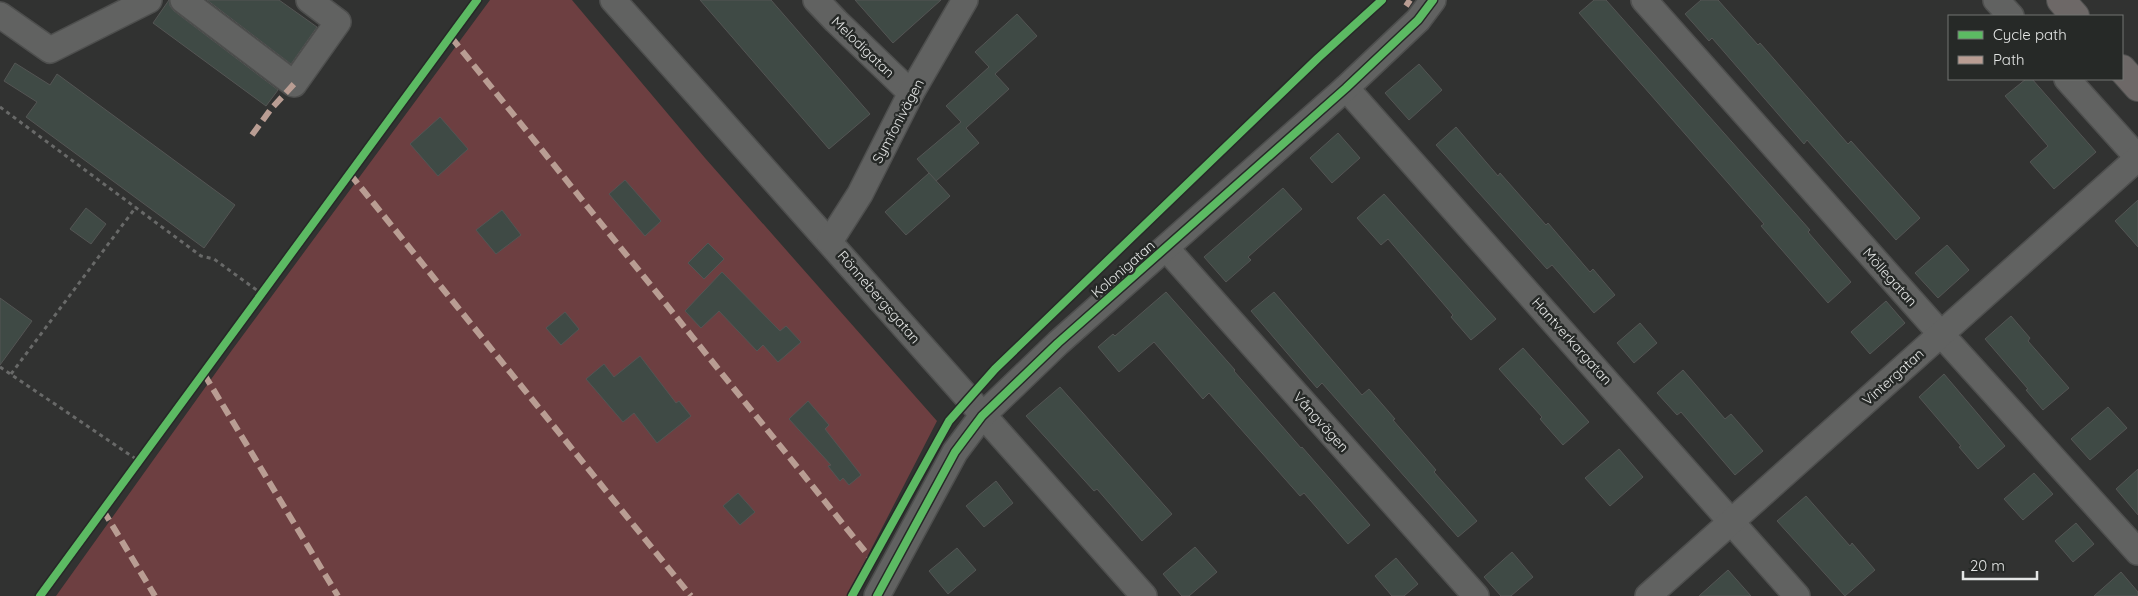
<svg xmlns="http://www.w3.org/2000/svg" width="2138" height="596" font-family="Quicksand,sans-serif">
  <style>
    .green { fill: #6d3f41 }
    .building { fill: #3f4a45; stroke: #545554 }
    .lines { fill: none; stroke-linecap: round; stroke-linejoin: round }
    .minor-casing { stroke: #4e4f4e; stroke-width: 28 }
    .major-casing { stroke: #4e4f4e; stroke-width: 30 }
    .path { stroke: #686968; stroke-width: 3; stroke-dasharray: 4 4; stroke-linecap: butt }
    .minor { stroke: #616261; stroke-width: 25 }
    .major { stroke: #6d6867; stroke-width: 28 }
    .quiet { stroke: #b99d93; stroke-width: 6; stroke-dasharray: 12 6; stroke-linecap: butt }
    .cycleway-casing { stroke: #262927; stroke-width: 11 }
    .cycleway { stroke: #5cba63; stroke-width: 8 }
    .labels { text-anchor: middle; stroke-width: 5; stroke-linejoin: round; paint-order: stroke }
    .street-label { font-size: 14px; fill: #e4e6e5; stroke: #262927 }
  </style>
  <rect width="100%" height="100%" fill="#313231"/>
  <polygon class="green" points="490,0 572,0 705,158 937,421 847,596 56,596 232,350"/>
  <g class="building">
    <polygon points="169,0 170,6 174,11 278,90 266,106 153,23"/>
    <polygon points="207,0 279,0 317,27 291,64"/>
    <polygon points="700,0 771,0 870,114 829,149"/>
    <polygon points="855,0 941,0 893,43"/>
    <polygon points="1594,0 1606,0 1810,230 1808,232 1851,282 1828,303 1761,226 1764,224 1579,13"/>
    <polygon points="1701,0 1718,0 1758,45 1760,43 1848,144 1851,141 1920,218 1896,240 1807,140 1804,144 1712,38 1709,41 1685,14"/>
    <polygon points="1017,14 1037,36 995,74 1009,89 966,128 979,143 936,181 917,159 961,122 946,106 989,67 975,52"/>
    <polygon points="15,63 50,85 57,74 235,205 204,248 26,117 37,102 4,81"/>
    <polygon points="1419,64 1442,90 1409,120 1385,93"/>
    <polygon points="2026,79 2032,79 2096,152 2054,189 2030,162 2048,146 2005,96"/>
    <polygon points="440,117 468,149 438,176 410,144"/>
    <polygon points="1456,127 1498,176 1500,173 1546,225 1548,223 1590,272 1593,269 1615,295 1594,313 1552,265 1547,269 1436,145"/>
    <polygon points="1338,133 1360,158 1332,183 1310,158"/>
    <polygon points="929,173 950,196 906,235 885,212"/>
    <polygon points="625,180 661,221 645,236 609,194"/>
    <polygon points="1283,188 1302,209 1248,257 1251,260 1226,282 1204,257"/>
    <polygon points="1384,194 1496,319 1471,340 1451,317 1453,315 1388,239 1381,245 1357,218"/>
    <polygon points="2138,200 2138,247 2115,221"/>
    <polygon points="86,208 106,224 91,244 70,229"/>
    <polygon points="502,210 521,235 496,254 476,230"/>
    <polygon points="708,243 724,259 704,279 688,263"/>
    <polygon points="1947,245 1969,270 1938,298 1915,273"/>
    <polygon points="722,272 780,331 786,326 801,342 778,362 763,345 757,351 719,311 701,328 685,311"/>
    <polygon points="1166,292 1235,370 1234,371 1301,448 1302,447 1370,525 1348,544 1304,493 1300,496 1209,393 1203,399 1154,342 1119,372 1098,347 1113,334 1115,336"/>
    <polygon points="1274,292 1362,395 1369,389 1395,419 1393,420 1436,470 1434,472 1477,521 1458,537 1322,383 1317,388 1251,311"/>
    <polygon points="0,298 32,321 0,365"/>
    <polygon points="1886,301 1905,323 1870,354 1851,332"/>
    <polygon points="565,312 579,329 561,345 546,328"/>
    <polygon points="2011,316 2030,338 2028,341 2069,388 2043,410 2026,390 2028,389 1985,339"/>
    <polygon points="1640,323 1657,343 1634,363 1617,343"/>
    <polygon points="1523,348 1589,422 1563,445 1540,419 1542,417 1499,369"/>
    <polygon points="640,356 676,403 679,401 691,416 657,443 634,413 623,422 586,379 604,364 614,377"/>
    <polygon points="1683,370 1725,419 1731,414 1763,451 1735,475 1681,412 1677,415 1657,393"/>
    <polygon points="1944,374 2005,446 1978,469 1959,447 1961,446 1919,397"/>
    <polygon points="1060,387 1172,514 1142,541 1097,489 1094,491 1026,416"/>
    <polygon points="808,401 829,425 825,429 861,475 849,485 843,478 840,481 828,466 831,465 789,419"/>
    <polygon points="2108,407 2127,428 2090,460 2071,439"/>
    <polygon points="1619,449 1643,477 1610,506 1585,478"/>
    <polygon points="2138,469 2138,515 2116,489"/>
    <polygon points="2034,473 2053,494 2023,520 2004,499"/>
    <polygon points="996,481 1013,503 984,527 966,506"/>
    <polygon points="738,493 755,512 740,525 723,506"/>
    <polygon points="1806,496 1850,546 1852,543 1875,570 1845,596 1777,521"/>
    <polygon points="2076,523 2094,544 2073,562 2055,541"/>
    <polygon points="1195,547 1217,572 1189,596 1182,596 1163,574"/>
    <polygon points="957,548 976,570 948,594 929,571"/>
    <polygon points="1512,552 1533,577 1511,596 1501,596 1484,577"/>
    <polygon points="1396,558 1418,584 1404,596 1392,596 1375,576"/>
    <polygon points="1728,570 1751,596 1699,596"/>
    <polygon points="2121,572 2138,592 2138,596 2094,596"/>
  </g>
  <g class="lines">
    <defs>
      <g id="minor">
        <polyline points="183,0 294,84 338,22 309,0"/>
        <path d="M613,0C791,198 967,398 1144,596"/>
        <polyline points="816,0 836,21 911,93"/>
        <polyline points="1644,0 1940,333 2138,552"/>
        <polyline points="1996,0 2011,16"/>
        <polyline points="0,15 50,50 149,0"/>
        <polyline points="2067,79 2138,158"/>
        <polyline points="1346,88 1797,596"/>
        <polyline points="830,241 860,194 911,93 965,0"/>
        <polyline points="1166,248 1476,596"/>
        <polyline points="877,596 955,452 982,416 1058,343 1346,88 1418,20 1433,0"/>
        <polyline points="1648,596 2138,158"/>
      </g>
      <g id="major">
        <polyline points="2061,0 2075,16"/>
        <polyline points="2122,69 2138,87"/>
      </g>
    </defs>
    <use href="#minor" class="minor-casing"/>
    <use href="#major" class="major-casing"/>
    <g class="path">
      <polyline points="0,107 201,256 214,259 262,294"/>
      <polyline points="0,367 139,461"/>
      <polyline points="11,374 136,207"/>
    </g>
    <use href="#minor" class="minor"/>
    <use href="#major" class="major"/>
    <g class="quiet">
      <polyline points="1406,6 1410,0"/>
      <polyline points="451,37 872,560"/>
      <polyline points="252,135 271,109 294,84"/>
      <polyline points="350,174 691,596"/>
      <polyline points="204,374 338,596"/>
      <polyline points="103,510 155,596"/>
    </g>
    <defs>
      <g id="cycleway">
        <polyline points="40,596 477,0"/>
        <polyline points="852,596 949,421 995,369 1318,58 1382,0"/>
        <polyline points="877,596 955,452 982,416 1058,343 1346,88 1418,20 1433,0"/>
      </g>
    </defs>
    <use href="#cycleway" class="cycleway-casing"/>
    <use href="#cycleway" class="cycleway"/>
  </g>
  <g class="labels">
    <g class="street-label">
      <text transform="translate(863 47) rotate(44)" y="5">Melodigatan</text>
      <text transform="translate(898 121) rotate(-62)" y="5">Symfonivägen</text>
      <text transform="translate(1123 269) rotate(-41)" y="5">Kolonigatan</text>
      <text transform="translate(1890 277) rotate(48)" y="5">Möllegatan</text>
      <text transform="translate(879 297) rotate(49)" y="5">Rönnebergsgatan</text>
      <text transform="translate(1572 341) rotate(48)" y="5">Hantverkargatan</text>
      <text transform="translate(1893 377) rotate(-42)" y="5">Vintergatan</text>
      <text transform="translate(1321 422) rotate(48)" y="5">Vångvägen</text>
    </g>
  </g>
  <rect x="1948" y="15" width="175" height="65" fill="#262927" stroke="#727573"/>
  <rect x="1958" y="31" width="25" height="8" fill="#5cba63" stroke="#727573"/>
  <text x="1993" y="40" font-size="15" fill="#e4e6e5">Cycle path</text>
  <rect x="1958" y="56" width="25" height="8" fill="#b99d93" stroke="#727573"/>
  <text x="1993" y="65" font-size="15" fill="#e4e6e5">Path</text>
  <path d="M1963 571v8h74v-8" fill="none" stroke="#e4e6e5" stroke-width="2.5"/>
  <text x="1970" y="571" font-size="15" fill="#e4e6e5" stroke="#262927" stroke-width="4" paint-order="stroke">20 m</text>
</svg>
